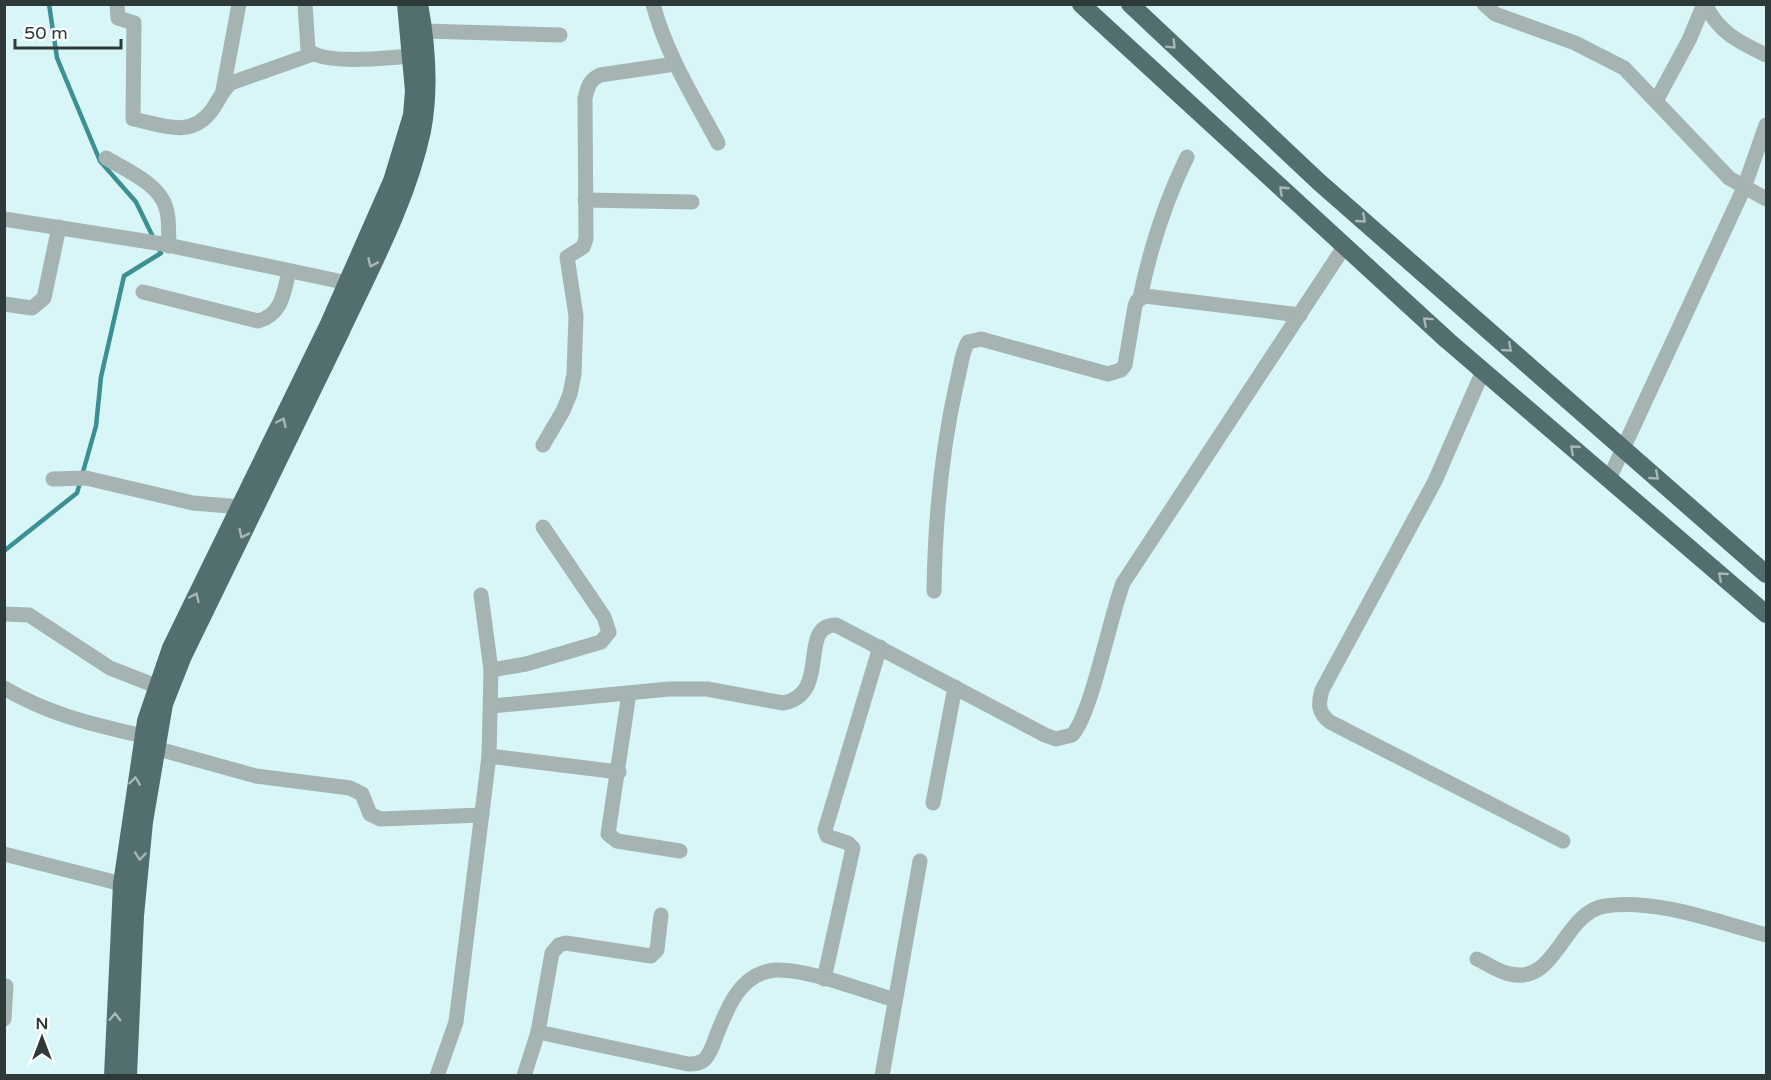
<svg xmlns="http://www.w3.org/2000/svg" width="1771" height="1080" font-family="'Varela Round',sans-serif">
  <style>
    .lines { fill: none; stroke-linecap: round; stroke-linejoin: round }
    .stream { stroke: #3c8f93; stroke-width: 4.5 }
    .street { stroke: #a6b3b3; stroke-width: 15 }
    .highway { stroke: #536e6f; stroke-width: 18 }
    .oneway { stroke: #a9b6b7 }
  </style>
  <rect width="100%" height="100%" fill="#d8f6f7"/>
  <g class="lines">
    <g class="stream">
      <polyline points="49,4 57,58 100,161 136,202 154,239"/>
      <polyline points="4,551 77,493 96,426 101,377 124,276 161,253 158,247"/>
    </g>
    <g class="street">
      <path d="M117,4L118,18L134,23L133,119C163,125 191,139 212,110C219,100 222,91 231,83L313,54"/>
      <path d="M305,4L308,50C326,66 389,57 413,56"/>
      <path d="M653,4C666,54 694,98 718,143"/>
      <polyline points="1484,4 1495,14 1575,43 1624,68 1729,178 1766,199"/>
      <path d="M1705,4C1719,33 1739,42 1766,55"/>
      <polyline points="424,31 560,35"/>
      <polyline points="223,90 239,4"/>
      <polyline points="1656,101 1689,40 1704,4"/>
      <path d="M106,158C126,170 160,184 166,208C170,219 168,234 169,246"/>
      <polyline points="585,200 692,202"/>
      <polyline points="4,219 163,244 348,283"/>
      <path d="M143,292L258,321C282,315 284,292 289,271"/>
      <path d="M1140,298C1150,249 1165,202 1187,157"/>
      <polyline points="4,304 32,308 44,298 59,227"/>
      <path d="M1483,371L1435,481L1322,690C1318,704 1318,713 1330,722L1563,841"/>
      <path d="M543,445L563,411L570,394L574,374L576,316L567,257L583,247L586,239L585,98C588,87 589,80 600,75L675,64"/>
      <polyline points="53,479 86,478 193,503 241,507"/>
      <polyline points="1609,479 1744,188 1766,125"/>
      <path d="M934,591C935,522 941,454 956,386C960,372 961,354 968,342L981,339L1108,374L1121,370L1125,365L1135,306L1137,301L1145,296L1300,315"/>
      <polyline points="4,614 29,615 110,668 156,686"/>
      <polyline points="491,670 526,664 601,642 609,632 604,617 543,527"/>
      <path d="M4,688C50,715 92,724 143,736"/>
      <polyline points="629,693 608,834 617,841 680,851"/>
      <path d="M492,706L669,689H707L783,703C832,694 797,625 836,625L1045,735L1056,739L1072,735C1091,716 1110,617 1123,583L1344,247"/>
      <polyline points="155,748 256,776 350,788 362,794 370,814 380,819 482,815"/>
      <polyline points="489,756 619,772"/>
      <polyline points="933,803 955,687"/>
      <polyline points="4,854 122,884"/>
      <path d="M1477,959C1486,963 1496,970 1506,973C1557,989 1561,913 1605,906C1655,898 1718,922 1766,935"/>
      <polyline points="824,979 853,848 848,843 827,836 825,830 880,647"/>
      <polyline points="4,1019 6,986"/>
      <polyline points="538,1032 552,953 559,945 566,943 651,956 657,950 661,915"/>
      <polyline points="437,1076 456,1022 489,756 491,670 481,595"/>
      <path d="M524,1076L538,1032L688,1064C694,1064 700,1064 705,1059C711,1053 714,1042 717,1034C728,1006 741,973 775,970C806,968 864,991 895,1000"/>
      <polyline points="882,1076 920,861"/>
    </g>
    <g class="highway">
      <polyline points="1081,4 1447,340 1766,614"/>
      <polyline points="1130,4 1319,182 1766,574"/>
      <polyline points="113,1076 122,884 146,721 171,648 329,324 392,181 412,115 414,91 406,4"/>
      <path d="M128,1076L135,916L144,822L164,704L183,656C235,548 288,441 340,333C370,269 407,201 422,131C430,89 427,47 419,4"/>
    </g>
  </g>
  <defs><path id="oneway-chevron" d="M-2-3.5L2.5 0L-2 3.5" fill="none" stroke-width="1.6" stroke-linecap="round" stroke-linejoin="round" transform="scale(1.5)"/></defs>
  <g class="oneway">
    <use href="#oneway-chevron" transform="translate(1172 45) rotate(45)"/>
    <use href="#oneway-chevron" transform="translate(1283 190) rotate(-137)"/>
    <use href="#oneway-chevron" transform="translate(1362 219) rotate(41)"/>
    <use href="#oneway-chevron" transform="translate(372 263) rotate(114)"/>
    <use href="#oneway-chevron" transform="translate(1427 321) rotate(-138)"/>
    <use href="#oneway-chevron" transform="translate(1508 348) rotate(41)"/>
    <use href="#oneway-chevron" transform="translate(282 422) rotate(-65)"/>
    <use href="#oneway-chevron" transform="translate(1574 449) rotate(-139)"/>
    <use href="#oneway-chevron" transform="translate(1655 476) rotate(41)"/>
    <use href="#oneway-chevron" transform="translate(243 534) rotate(116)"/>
    <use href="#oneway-chevron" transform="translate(1722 576) rotate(-139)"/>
    <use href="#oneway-chevron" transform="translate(195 597) rotate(-65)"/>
    <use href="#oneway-chevron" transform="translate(135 781) rotate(-83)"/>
    <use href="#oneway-chevron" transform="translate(140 856) rotate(96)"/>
    <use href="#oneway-chevron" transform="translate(115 1017) rotate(-88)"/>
  </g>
  <rect width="1771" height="1080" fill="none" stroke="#2e3a3a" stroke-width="12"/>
  <g transform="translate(42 1038)" stroke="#ffffff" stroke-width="4.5" paint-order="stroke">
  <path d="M0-4.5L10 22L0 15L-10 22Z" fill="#2e3a3a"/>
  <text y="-9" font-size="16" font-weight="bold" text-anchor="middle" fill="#2e3a3a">N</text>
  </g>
  <path d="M15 39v9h106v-9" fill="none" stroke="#2e3a3a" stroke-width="3"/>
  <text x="24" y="39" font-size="18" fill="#2e3a3a" stroke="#ffffff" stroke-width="4.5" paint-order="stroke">50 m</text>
</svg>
